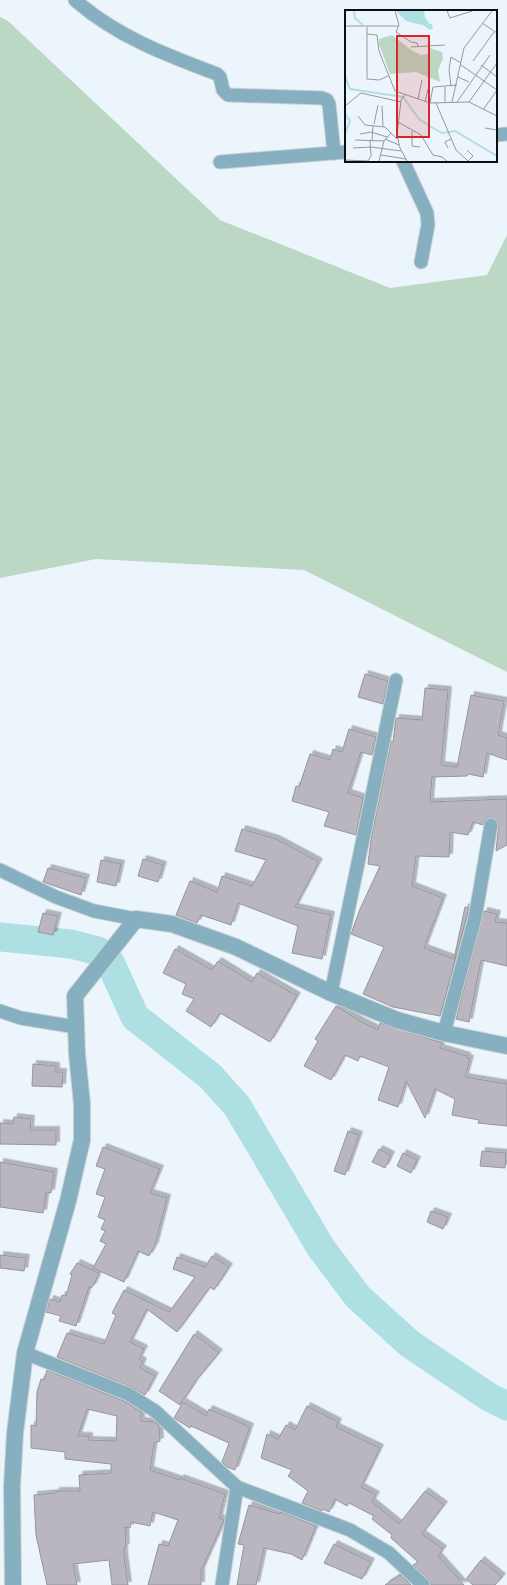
<svg xmlns="http://www.w3.org/2000/svg" width="507" height="1585" font-family="'IBM Plex Serif',serif">
  <style>
    .green { fill: #bad8c3 }
    .lines { fill: none; stroke-linecap: round; stroke-linejoin: round }
    .river { stroke: #aee0e3; stroke-width: 29 }
    .building { fill: #b9b6bf; stroke: #97949d; fill-rule: evenodd; filter: url(#shadow) }
    .minor-casing { stroke: #c9d0d6; stroke-width: 15 }
    .tertiary-casing { stroke: #c9d0d6; stroke-width: 18 }
    .minor { stroke: #86b0bf; stroke-width: 13 }
    .tertiary { stroke: #86b0bf; stroke-width: 16 }
    .inset-river { fill: none; stroke: #aee0e3; stroke-width: 2 }
    .inset-road { fill: none; stroke: #93999e; stroke-width: 1 }
    .view { fill: #d62828; fill-opacity: 0.15; stroke: #d62828; stroke-width: 2 }
    .inset-edge { fill: none; stroke: #0c0f11; stroke-width: 2 }
  </style>
  <defs>
    <filter id="shadow"><feDropShadow dx="3.5" dy="-3.5" stdDeviation="0" flood-color="#0004"/></filter>
  </defs>
  <rect width="100%" height="100%" fill="#edf5fc"/>
  <polygon class="green" points="0,17 8,21 220,220 390,288 487,275 507,235 507,672 304,570 96,559 0,578"/>
  <g class="lines">
    <polyline class="river" points="0,937 71,944 98,951 110,962 135,1017 210,1076 237,1106 321,1248 358,1297 410,1344 489,1397 507,1406"/>
  </g>
  <g class="building">
    <polygon points="365,674 388,681 383,704 358,697"/>
    <polygon points="425,688 448,690 441,765 457,767 471,695 504,701 498,735 507,738 507,760 487,753 483,777 468,774 467,776 432,777 430,802 507,799 507,845 496,851 499,823 496,819 489,817 485,820 483,825 473,822 468,835 450,832 449,857 416,856 412,886 443,898 424,948 454,959 465,907 469,908 440,1016 393,1007 363,994 384,947 351,934 360,909 380,866 368,864 371,840 391,741 393,742 396,718 422,720"/>
    <polygon points="349,729 376,737 372,755 361,752 348,793 363,798 356,835 324,826 329,812 292,801 296,786 299,787 310,754 330,760 333,749 342,752"/>
    <polygon points="242,829 276,839 319,862 295,907 331,915 322,959 292,953 298,926 238,903 231,925 201,915 197,923 176,915 190,881 217,892 222,876 252,886 266,860 235,851"/>
    <polygon points="143,859 163,865 158,882 138,876"/>
    <polygon points="101,860 121,864 116,886 97,882"/>
    <polygon points="48,868 86,878 81,895 43,882"/>
    <polygon points="484,911 497,914 495,922 507,923 507,966 481,960 469,1022 456,1019"/>
    <polygon points="43,913 58,916 53,935 38,932"/>
    <polygon points="175,949 212,970 218,961 252,982 257,973 297,996 270,1042 220,1013 211,1027 186,1011 194,999 182,994 186,984 163,973"/>
    <polygon points="336,1006 362,1022 378,1030 380,1023 442,1043 440,1048 467,1056 467,1058 470,1059 465,1077 507,1084 507,1126 478,1123 479,1120 452,1115 455,1099 435,1089 425,1118 406,1081 398,1107 378,1100 389,1067 360,1056 358,1061 345,1055 331,1080 304,1066 318,1041 315,1039"/>
    <polygon points="33,1064 56,1066 56,1072 63,1072 62,1087 32,1086"/>
    <polygon points="14,1117 31,1119 30,1130 56,1130 56,1145 0,1144 0,1123 13,1124"/>
    <polygon points="348,1131 359,1135 345,1175 334,1171"/>
    <polygon points="103,1147 160,1169 150,1193 167,1198 155,1245 149,1256 138,1251 124,1282 93,1268 106,1244 100,1241 105,1231 101,1229 105,1220 98,1217 105,1197 96,1194 105,1169 96,1166"/>
    <polygon points="379,1149 391,1155 385,1168 372,1162"/>
    <polygon points="482,1151 506,1153 505,1168 480,1166"/>
    <polygon points="403,1153 417,1160 411,1173 397,1166"/>
    <polygon points="0,1162 54,1172 51,1193 46,1192 43,1213 0,1207"/>
    <polygon points="431,1211 448,1217 443,1229 427,1222"/>
    <polygon points="0,1255 26,1258 24,1271 0,1268"/>
    <polygon points="212,1256 229,1267 214,1290 210,1287 177,1332 147,1309 130,1342 144,1349 139,1359 143,1362 140,1368 155,1376 145,1395 131,1387 57,1357 67,1333 104,1344 116,1315 112,1313 124,1290 169,1312 195,1277 173,1269 177,1257 205,1267"/>
    <polygon points="77,1263 99,1273 93,1286 91,1288 89,1287 76,1326 59,1321 61,1316 46,1312 50,1299 60,1302 62,1295 66,1296 72,1275 70,1274"/>
    <polygon points="194,1334 219,1353 200,1376 199,1376 180,1405 159,1391"/>
    <path d="M47,1370L124,1401L141,1412V1421L155,1422L159,1426L160,1441L154,1443L150,1470L180,1480V1478L225,1494L219,1518L224,1520L201,1571V1585H148L159,1544L168,1546L178,1520L153,1512L150,1526L131,1522L130,1528L125,1527L126,1547H124V1556L128,1585H112L109,1560L73,1564L77,1585H47L36,1535L34,1495L56,1493V1491H80L79,1475L111,1473V1464L65,1459V1452L31,1448V1425L36,1426L37,1392L41,1379L44,1380ZM87,1409L117,1416L116,1441L89,1440V1436H78Z"/>
    <polygon points="183,1402 206,1416 209,1409 250,1427 235,1470 227,1467 222,1462 229,1443 191,1426 190,1428 174,1418"/>
    <polygon points="307,1406 338,1422 336,1427 380,1448 361,1487 376,1495 372,1502 399,1524 425,1491 444,1505 422,1534 443,1549 438,1556 464,1585 431,1585 428,1579 413,1565 418,1562 391,1538 392,1535 372,1519 374,1516 349,1503 347,1506 335,1499 329,1512 323,1509 322,1511 302,1503 308,1491 288,1476 292,1470 261,1458 267,1434 278,1439 286,1425 295,1430"/>
    <polygon points="249,1505 280,1514 281,1512 316,1526 302,1560 291,1554 264,1548 256,1585 237,1585 244,1545 238,1544"/>
    <polygon points="334,1544 371,1562 362,1579 324,1563"/>
    <polygon points="481,1560 502,1577 495,1585 473,1585 466,1579"/>
    <polygon points="400,1575 411,1585 385,1585"/>
  </g>
  <g class="lines">
    <defs>
      <g id="minor">
        <path d="M75,0C116,36 166,55 217,74L220,77L223,90L228,95L322,98L327,100L329,104L334,153"/>
        <polyline points="496,135 507,134"/>
        <polyline points="403,161 427,213 428,225 421,262"/>
        <polyline points="220,162 346,152"/>
        <polyline points="0,870 56,897 94,911 136,919"/>
        <polyline points="331,993 396,680"/>
        <polyline points="0,1011 21,1018 76,1027"/>
        <polyline points="444,1033 475,918 491,825"/>
        <polyline points="25,1353 128,1394 155,1411 237,1487 350,1530 389,1553 423,1585"/>
        <polyline points="222,1585 237,1487"/>
      </g>
      <polyline id="tertiary" points="13,1585 12,1486 15,1433 25,1353 68,1201 82,1140 82,1104 77,1054 75,996 136,919 172,924 236,947 331,993 397,1020 444,1033 507,1046"/>
    </defs>
    <use href="#minor" class="minor-casing"/>
    <use href="#tertiary" class="tertiary-casing"/>
    <use href="#minor" class="minor"/>
    <use href="#tertiary" class="tertiary"/>
  </g>
  <g transform="translate(345 10)">
    <rect width="152" height="152" fill="#edf5fc"/>
    <path d="M47,25L66,40L76,45L83,44L85,38L97,42L98,49L93,60L95,72L71,62L45,64L34,34V29Z" fill="#bad8c3"/>
    <path d="M51,1H79L80,8L85,14H87L88,18L85,20L78,15L61,11Z" fill="#aee0e3"/>
    <path class="inset-river" d="M9,1L10,8L18,15M0,66L5,79L58,87L74,109L83,115L97,123L110,121L152,146M0,104L5,111L0,124"/>
    <path class="inset-road" d="M50,1L54,15L51,22L66,32L72,33L73,36M102,1L105,8L127,1M137,13L152,23M0,16H53M22,17V69L34,70L43,66M22,24L32,25L34,41L50,81L85,93L124,92L152,106M66,37L100,35M128,51L149,22M116,55L152,80M136,55L152,67M113,67L124,72M106,76L104,60L106,47L116,53M60,85L56,90L52,125L55,138L62,151M73,89L77,70M80,92L83,79M100,92V77M107,92L119,38L147,1M112,92L145,45M124,92L152,53M85,93L88,77L112,75M91,93L111,140L123,151M0,96L16,83L56,92M37,96L38,116M138,100L152,80M13,106L20,115L40,117L52,129M53,112L76,125L88,145L97,147L102,151M29,114L33,95M140,118L152,120M67,121V136L75,137M15,124L26,122L42,127M40,129L54,135M10,130L39,131M27,130L28,115M8,138L26,137L56,141M103,138L100,132L106,129M122,140L128,146L123,151M36,145L61,149M0,150L23,151M23,151L26,146L25,130M34,151L39,131L46,123"/>
    <path class="view" d="M52,26H84V127H52Z"/>
    <rect width="152" height="152" class="inset-edge"/>
  </g>
</svg>
